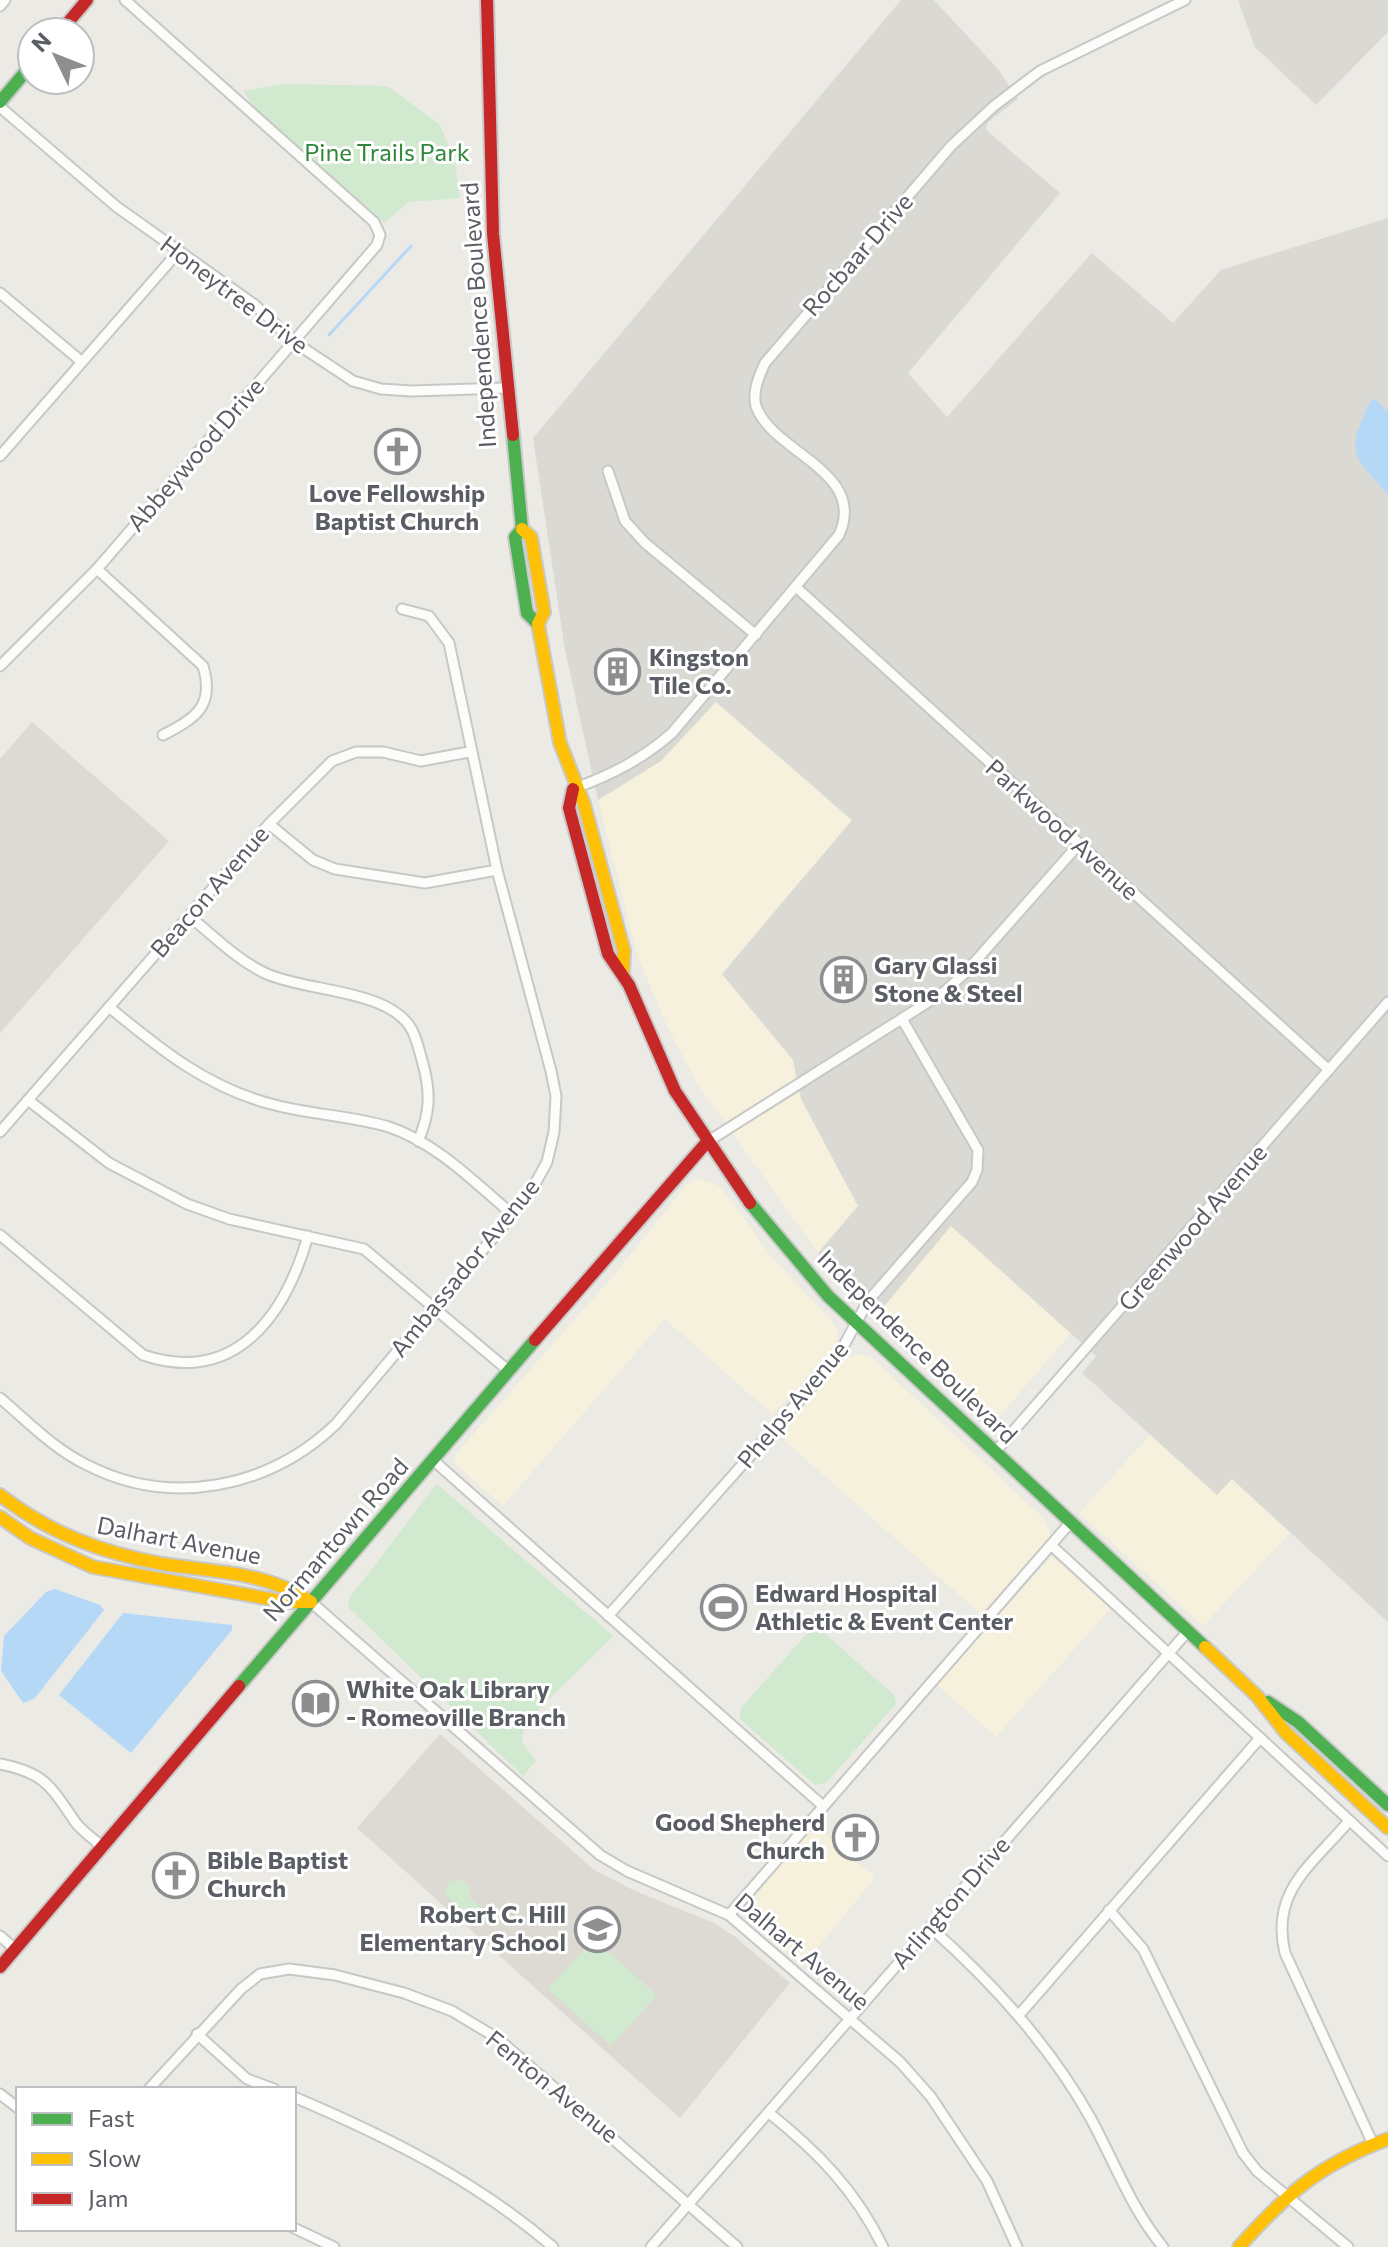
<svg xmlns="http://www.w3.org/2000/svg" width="1388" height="2247" font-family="Commissioner,sans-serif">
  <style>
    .commercial { fill: #f6f1dc }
    .industrial { fill: #dbd9d4 }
    .education { fill: #dcdad2 }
    .green { fill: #d1e9cf }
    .water { fill: #b6d8f7 }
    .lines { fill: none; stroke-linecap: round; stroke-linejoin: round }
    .stream { stroke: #b6d8f7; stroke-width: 3 }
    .street-casing { stroke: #c7c8c6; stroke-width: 13 }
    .fast-casing { stroke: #c8c9c8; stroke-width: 16 }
    .slow-casing { stroke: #c8c9c8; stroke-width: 16 }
    .jam-casing { stroke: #c8c9c8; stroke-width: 16 }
    .street { stroke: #fcfcfb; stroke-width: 9 }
    .fast { stroke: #4caf50; stroke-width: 12 }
    .slow { stroke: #ffc107; stroke-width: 12 }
    .jam { stroke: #c62828; stroke-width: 12 }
    .labels { text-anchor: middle; stroke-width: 6; stroke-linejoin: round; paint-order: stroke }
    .park-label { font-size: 24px; fill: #2e8637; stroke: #fff }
    .street-label { font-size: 24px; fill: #5a5d63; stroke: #fff }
    .poi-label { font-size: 24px; font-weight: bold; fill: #5a5d63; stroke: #fff; text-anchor: start }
  </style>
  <rect width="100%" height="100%" fill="#ebeae4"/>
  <g class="commercial">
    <polygon points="715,701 852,821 722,974 793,1060 801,1099 858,1206 818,1253 697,1083 667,1026 636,952 598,800 661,761"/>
    <polygon points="698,1178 721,1187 773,1259 834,1323 838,1335 835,1345 773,1415 665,1319 503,1506 454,1463 455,1455 615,1274 687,1184"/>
    <polygon points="951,1225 1071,1333 991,1426 880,1326 881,1310"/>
    <polygon points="858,1354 871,1357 1041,1516 1050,1532 1050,1543 984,1617 785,1441 785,1427 845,1359"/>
    <polygon points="1150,1435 1217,1495 1232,1479 1290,1533 1203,1626 1079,1513"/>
    <polygon points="1052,1556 1110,1609 996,1737 937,1685"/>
    <polygon points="815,1825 875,1877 803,1966 740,1912"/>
  </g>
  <g class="industrial">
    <polygon points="901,0 934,0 998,69 1018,99 988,122 986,130 1060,193 908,373 947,417 1092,253 1173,323 1221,270 1388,218 1388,1622 1232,1479 1217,1495 1082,1373 1096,1356 951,1226 881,1310 880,1326 818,1253 858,1206 801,1099 793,1060 722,974 852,820 716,702 661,761 598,800 565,650 533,438"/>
    <polygon points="1238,0 1388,0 1388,32 1316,105 1255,47"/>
  </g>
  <g class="education">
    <polygon points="32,722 169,841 0,1033 0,759"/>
    <polygon points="440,1734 593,1869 633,1890 714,1923 734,1936 790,1983 680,2118 357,1828"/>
  </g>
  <g class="green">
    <polygon points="284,84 387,86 440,125 455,163 460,198 409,202 384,223 251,104 244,91"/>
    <polygon points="437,1484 613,1636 528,1720 521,1740 536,1761 523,1776 348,1607 350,1597"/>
    <polygon points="811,1629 820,1629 894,1695 896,1704 826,1783 815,1785 740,1719 741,1708"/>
    <polygon points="464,1880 470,1888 470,1898 481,1907 473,1921 444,1893 450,1881"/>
    <polygon points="594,1939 657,1995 611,2046 548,1989"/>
  </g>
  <g class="water">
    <path d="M1375,399L1388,412V494C1351,454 1346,451 1371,400Z"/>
    <polygon points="55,1589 100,1605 104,1610 35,1698 23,1703 1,1671 4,1636 46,1592"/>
    <polygon points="123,1613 232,1625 232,1630 131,1753 59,1695"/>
  </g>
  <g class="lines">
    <polyline class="stream" points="329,335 411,246"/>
    <defs>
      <g id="street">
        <polyline points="0,6 5,0"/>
        <polyline points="0,107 117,207 255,305 294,342 353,381 381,389 412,391 505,388"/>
        <polyline points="0,293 82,362"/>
        <polyline points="0,456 179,251"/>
        <polyline points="608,471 625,521 645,543 756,635"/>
        <path d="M97,569L203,666C215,706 196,718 163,735"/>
        <polyline points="797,588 1329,1070"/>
        <polyline points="0,666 97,569 377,245 380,235 374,222 125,0"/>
        <path d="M573,789C611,775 641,760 672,733L839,535C868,471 772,453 756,406C752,392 759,376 765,363L951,146L994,106L1040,71L1185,0"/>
        <polyline points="269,824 313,860 335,869 425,883 497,870"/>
        <path d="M189,916C214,936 238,961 267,974C307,992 390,989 412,1030C417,1040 420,1053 423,1064C431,1093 430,1114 418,1141"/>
        <path d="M109,1007C161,1050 209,1089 275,1105C313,1115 353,1116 389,1127C437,1143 476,1184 513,1215"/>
        <polyline points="28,1100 109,1163 187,1204 229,1219 364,1249 509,1371"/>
        <polyline points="0,1132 269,824 332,761 356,752 383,752 421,761 469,752"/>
        <polyline points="707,1142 944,992 965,973 1079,844"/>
        <path d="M0,1235L143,1355C235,1386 285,1316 308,1236"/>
        <path d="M0,1398C28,1422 54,1449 87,1465C171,1508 269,1488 336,1424L529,1195L547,1162L554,1132L556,1096L551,1071L497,870L449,643L429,616L402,609"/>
        <polyline points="995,1452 1388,1002"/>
        <polyline points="433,1460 823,1806"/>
        <polyline points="1051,1545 1388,1856"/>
        <polyline points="311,1602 600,1855 627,1871 729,1915 900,2062 931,2097 987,2181 1017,2247"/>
        <polyline points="608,1616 837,1358 868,1301 972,1182 977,1170 978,1150 902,1019"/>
        <path d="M0,1764C46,1773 51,1787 76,1823C83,1832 95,1840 104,1848"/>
        <path d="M1349,1821C1312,1865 1270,1891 1285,1953L1373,2144"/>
        <polyline points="1109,1910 1143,1949 1243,2153 1257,2171 1348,2247"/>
        <polyline points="729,1915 1070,1523"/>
        <path d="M930,1927C993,1983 1050,2045 1091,2119C1115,2163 1131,2208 1163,2247"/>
        <polyline points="0,1936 15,1949"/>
        <polyline points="1019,2015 1260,1738"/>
        <polyline points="197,2034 247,2079 274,2089"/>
        <polyline points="149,2089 241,1989 260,1974 289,1969 335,1975 404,1993 452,2011 497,2038 737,2247"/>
        <polyline points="0,2094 18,2108"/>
        <path d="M294,2097C388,2137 475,2180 553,2247"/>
        <path d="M769,2113C817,2151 856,2191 883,2247"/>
        <polyline points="294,2228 334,2247"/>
        <polyline points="651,2247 1188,1631"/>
      </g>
      <g id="fast">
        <polyline points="0,102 32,64"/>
        <polyline points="513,435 522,529 515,537 527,613 538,624"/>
        <polyline points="750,1203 828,1296 1205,1647"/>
        <polyline points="239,1686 535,1340"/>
        <polyline points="1268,1702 1298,1722 1388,1805"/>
      </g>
      <g id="slow">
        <polyline points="522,529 531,537 544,612 538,624 560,743 584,804 624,951 623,971"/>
        <path d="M0,1495C49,1533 102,1553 163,1564C214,1572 268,1572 311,1602"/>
        <polyline points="0,1517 30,1538 93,1567 287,1602 311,1602"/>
        <polyline points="1205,1647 1257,1696 1286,1733 1388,1828"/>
        <path d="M1239,2247C1286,2194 1320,2164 1388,2139"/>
      </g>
      <g id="jam">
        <polyline points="487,0 493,234 513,435"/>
        <polyline points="60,32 87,0"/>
        <polyline points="573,789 569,808 608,954 629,985 675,1091 750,1203"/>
        <polyline points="535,1340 707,1142"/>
        <polyline points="0,1967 239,1686"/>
      </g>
    </defs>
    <use href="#street" class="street-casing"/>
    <use href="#fast" class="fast-casing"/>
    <use href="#slow" class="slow-casing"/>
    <use href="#jam" class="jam-casing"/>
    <use href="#street" class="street"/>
    <use href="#fast" class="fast"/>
    <use href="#slow" class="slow"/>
    <use href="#jam" class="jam"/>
  </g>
  <defs>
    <symbol id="church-ring" viewBox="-11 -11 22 22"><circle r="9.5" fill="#fff" stroke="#8d8e90" stroke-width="1.5"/><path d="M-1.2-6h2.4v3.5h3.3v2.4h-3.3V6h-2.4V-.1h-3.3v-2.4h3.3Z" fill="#8d8e90"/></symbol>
    <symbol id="building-ring" viewBox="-11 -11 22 22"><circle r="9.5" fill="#fff" stroke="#8d8e90" stroke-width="1.5"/><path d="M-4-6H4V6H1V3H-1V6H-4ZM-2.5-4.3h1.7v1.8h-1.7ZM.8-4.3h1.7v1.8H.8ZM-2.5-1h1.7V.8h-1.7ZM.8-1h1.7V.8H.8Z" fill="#8d8e90"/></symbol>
    <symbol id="stadium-ring" viewBox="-11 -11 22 22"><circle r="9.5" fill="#fff" stroke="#8d8e90" stroke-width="1.5"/><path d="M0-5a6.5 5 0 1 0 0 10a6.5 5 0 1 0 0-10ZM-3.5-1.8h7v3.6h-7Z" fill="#8d8e90"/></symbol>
    <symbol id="library-ring" viewBox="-11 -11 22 22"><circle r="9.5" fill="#fff" stroke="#8d8e90" stroke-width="1.5"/><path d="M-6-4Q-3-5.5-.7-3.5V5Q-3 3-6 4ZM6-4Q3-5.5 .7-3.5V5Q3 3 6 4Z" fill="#8d8e90"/></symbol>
    <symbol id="school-ring" viewBox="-11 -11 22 22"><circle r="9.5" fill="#fff" stroke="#8d8e90" stroke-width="1.5"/><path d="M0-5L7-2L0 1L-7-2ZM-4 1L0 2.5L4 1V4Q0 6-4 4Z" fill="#8d8e90"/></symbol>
  </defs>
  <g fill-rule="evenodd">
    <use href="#church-ring" x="372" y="426" width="51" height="51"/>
    <use href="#building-ring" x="592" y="646" width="51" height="51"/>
    <use href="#building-ring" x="818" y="954" width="51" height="51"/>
    <use href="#stadium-ring" x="698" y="1582" width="51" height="51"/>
    <use href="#library-ring" x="290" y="1678" width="51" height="51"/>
    <use href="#church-ring" x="830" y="1812" width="51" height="51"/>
    <use href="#church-ring" x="150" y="1850" width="51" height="51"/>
    <use href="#school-ring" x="572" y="1904" width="51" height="51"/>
  </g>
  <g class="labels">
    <g class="park-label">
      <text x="387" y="161">Pine Trails Park</text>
    </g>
    <g class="street-label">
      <text transform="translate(858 255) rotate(-49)" y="8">Rocbaar Drive</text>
      <text transform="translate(234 295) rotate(37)" y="8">Honeytree Drive</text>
      <text transform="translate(479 315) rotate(-94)" y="8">Independence Boulevard</text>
      <text transform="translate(196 455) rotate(-49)" y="8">Abbeywood Drive</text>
      <text transform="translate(1062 830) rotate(42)" y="8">Parkwood Avenue</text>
      <text transform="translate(210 892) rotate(-49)" y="8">Beacon Avenue</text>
      <text transform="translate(1193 1228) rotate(-49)" y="8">Greenwood Avenue</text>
      <text transform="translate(465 1268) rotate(-51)" y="8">Ambassador Avenue</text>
      <text transform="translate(917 1347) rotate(44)" y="8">Independence Boulevard</text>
      <text transform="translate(793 1405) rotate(-50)" y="8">Phelps Avenue</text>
      <text transform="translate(336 1540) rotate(-49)" y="8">Normantown Road</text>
      <text transform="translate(179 1541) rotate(11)" y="8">Dalhart Avenue</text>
      <text transform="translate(951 1903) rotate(-49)" y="8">Arlington Drive</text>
      <text transform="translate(802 1952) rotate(40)" y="8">Dalhart Avenue</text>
      <text transform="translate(552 2087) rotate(39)" y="8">Fenton Avenue</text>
    </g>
    <g class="poi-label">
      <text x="397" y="502" text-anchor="middle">Love Fellowship<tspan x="397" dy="28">Baptist Church</tspan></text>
      <text x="649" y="666">Kingston<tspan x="649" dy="28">Tile Co.</tspan></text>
      <text x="874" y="974">Gary Glassi<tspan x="874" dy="28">Stone &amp; Steel</tspan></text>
      <text x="755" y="1602">Edward Hospital<tspan x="755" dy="28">Athletic &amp; Event Center</tspan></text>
      <text x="346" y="1698">White Oak Library<tspan x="346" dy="28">- Romeoville Branch</tspan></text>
      <text x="825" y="1831" text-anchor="end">Good Shepherd<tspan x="825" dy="28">Church</tspan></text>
      <text x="207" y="1869">Bible Baptist<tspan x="207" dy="28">Church</tspan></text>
      <text x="566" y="1923" text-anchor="end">Robert C. Hill<tspan x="566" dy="28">Elementary School</tspan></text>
    </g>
  </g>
  <rect x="16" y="2087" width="280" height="144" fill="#ffffff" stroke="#bdbec1" stroke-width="2"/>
  <rect x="32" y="2113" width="40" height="12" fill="#4caf50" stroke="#bdbec1" stroke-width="2"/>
  <text x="88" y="2127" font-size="24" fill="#5a5d63">Fast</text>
  <rect x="32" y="2153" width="40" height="12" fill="#ffc107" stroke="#bdbec1" stroke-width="2"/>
  <text x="88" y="2167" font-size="24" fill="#5a5d63">Slow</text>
  <rect x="32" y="2193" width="40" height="12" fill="#c62828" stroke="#bdbec1" stroke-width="2"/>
  <text x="88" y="2207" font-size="24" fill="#5a5d63">Jam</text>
  <g transform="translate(56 56) rotate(313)"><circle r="38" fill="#ffffff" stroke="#bdbec1" stroke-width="2"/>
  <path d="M0-6L14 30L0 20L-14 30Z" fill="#8d8e90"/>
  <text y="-12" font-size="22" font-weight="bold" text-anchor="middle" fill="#5a5d63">N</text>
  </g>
</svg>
